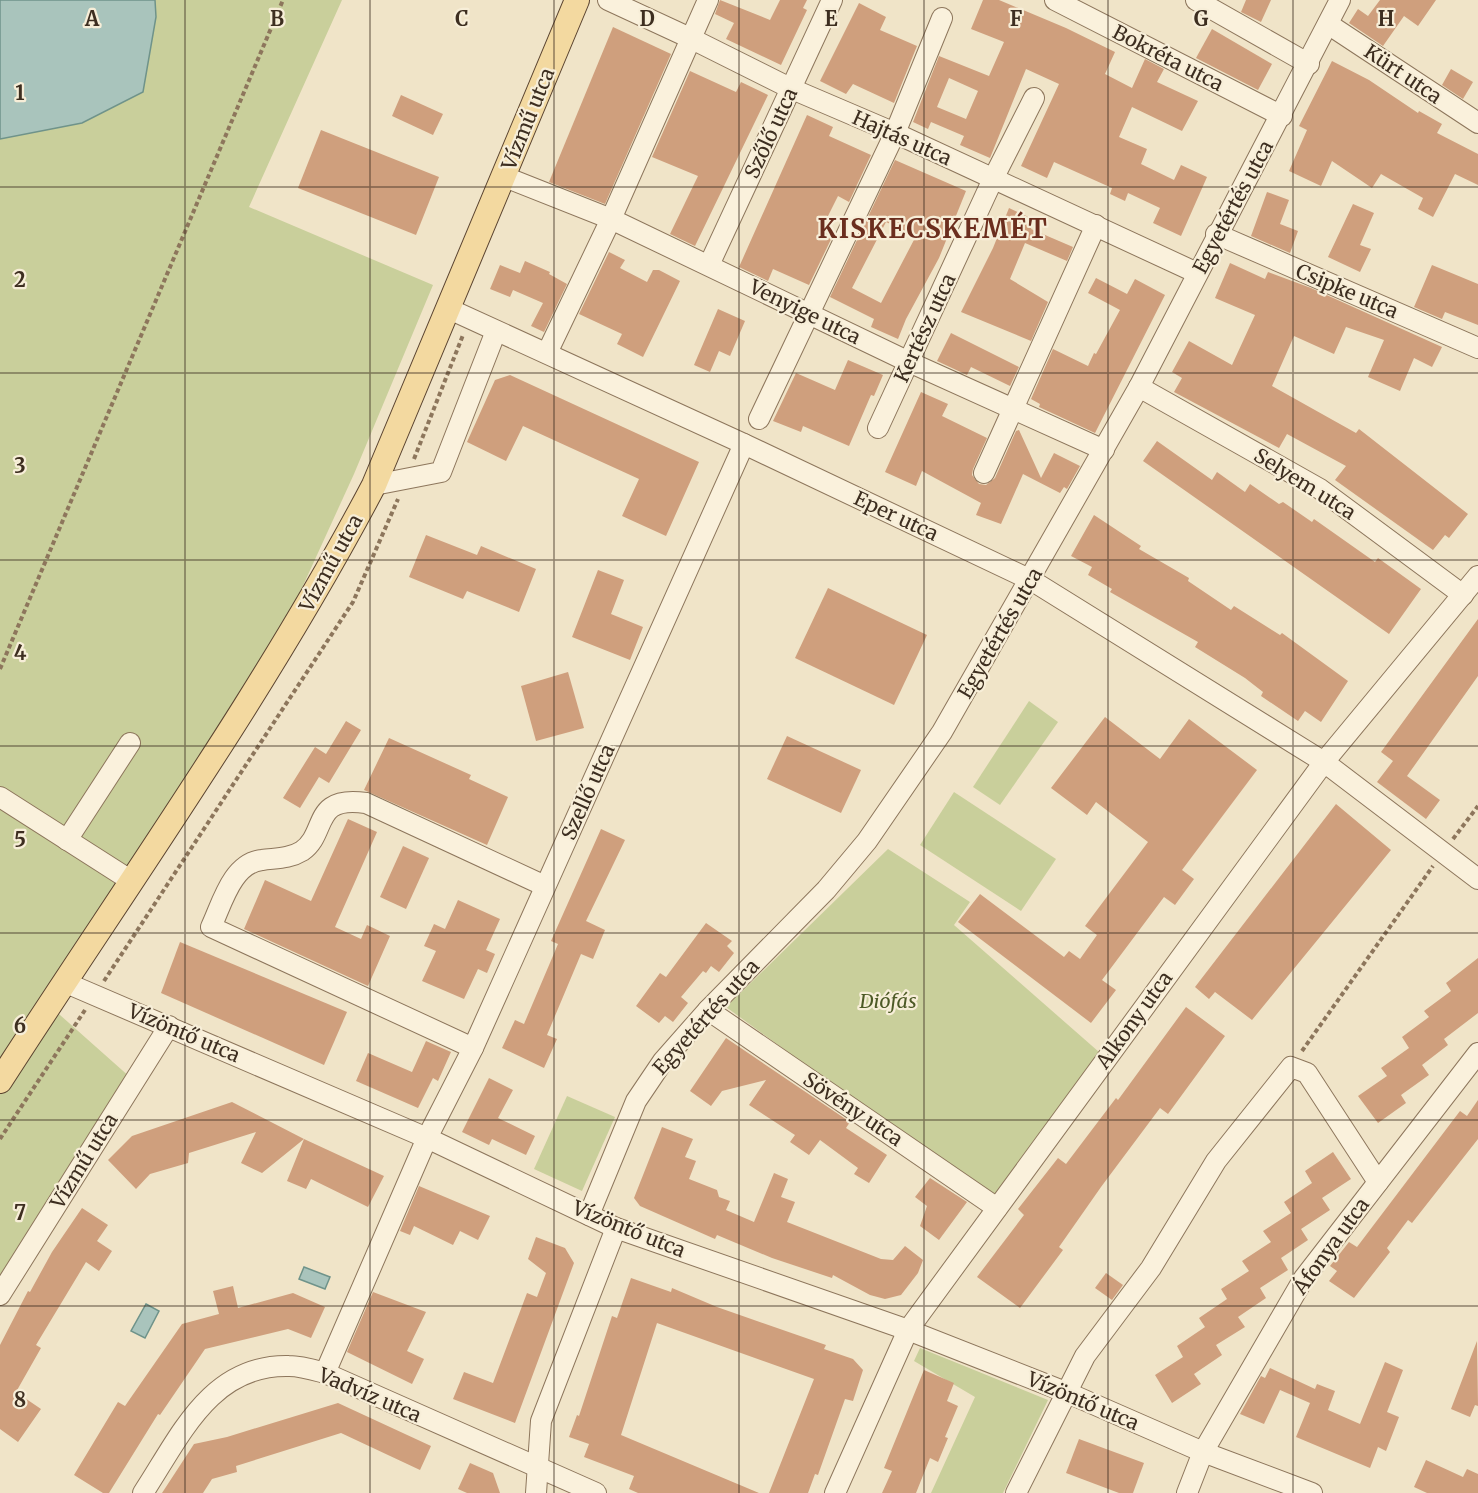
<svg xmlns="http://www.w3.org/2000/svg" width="1478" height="1493" font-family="Merriweather,serif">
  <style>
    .green { fill: #c9cf9b }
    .water { fill: #a9c4bc; stroke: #6f938a; stroke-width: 1.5 }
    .building { fill: #cf9f7d; fill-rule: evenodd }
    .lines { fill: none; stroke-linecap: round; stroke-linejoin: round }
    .minor-casing { stroke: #8d765c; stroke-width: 22 }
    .major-casing { stroke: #5b4430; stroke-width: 26 }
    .path { stroke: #8d765c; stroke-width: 4; stroke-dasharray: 4.5 3; stroke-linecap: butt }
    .minor { stroke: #faf1dc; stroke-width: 20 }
    .major { stroke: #f3d9a0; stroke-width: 24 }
    .grid { fill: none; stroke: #3d2e20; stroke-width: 1.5; stroke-opacity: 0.55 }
    .labels { text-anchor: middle; stroke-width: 4.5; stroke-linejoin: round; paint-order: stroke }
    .street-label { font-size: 20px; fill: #3d2e20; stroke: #f7eed8 }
    .park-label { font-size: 20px; font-style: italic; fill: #4d5a26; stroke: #f7eed8 }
    .district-label { font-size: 26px; font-weight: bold; letter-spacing: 1.5px; fill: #6b2e1e; stroke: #f7eed8 }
    .grid-label { font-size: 20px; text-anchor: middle; font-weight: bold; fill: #3d2e20; stroke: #f7eed8; stroke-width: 4.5; stroke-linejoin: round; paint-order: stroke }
  </style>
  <rect width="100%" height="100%" fill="#f0e4c8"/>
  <g class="green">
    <polygon points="0,0 342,0 249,207 433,285 354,474 280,636 42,999 140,1086 0,1295"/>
    <polygon points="1029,701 1058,722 1000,805 973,787"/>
    <polygon points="954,792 1056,859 1021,911 920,845"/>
    <polygon points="888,849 970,902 954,925 1099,1052 994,1202 726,1007"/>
    <polygon points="567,1096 615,1117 582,1191 534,1169"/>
    <polygon points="920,1348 1048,1400 1003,1493 931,1493 975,1397 914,1361"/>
  </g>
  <g class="water">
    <polygon points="0,0 155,0 156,17 143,92 82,123 0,139"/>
    <polygon points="304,1267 330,1277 325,1289 299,1279"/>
    <polygon points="146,1304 159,1311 145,1338 131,1331"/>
  </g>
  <g class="building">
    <polygon points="720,0 770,20 780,0 807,0 803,8 807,10 781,65 726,39 734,23 715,14"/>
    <path d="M983,0H999L1066,28L1115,52L1105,74L1132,88L1145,59L1164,69L1157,82L1198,101L1182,131L1132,107L1119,137L1147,149L1141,164L1174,180L1181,165L1207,177L1181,236L1153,223L1160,208L1128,193L1125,201L1110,194L1112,188L1054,162L1047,178L1021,166L1059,84L1026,69L990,158L960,145L964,136L931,122L928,129L913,122L939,56L989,76L1004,42L971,29ZM949,78L978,91L966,119L937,107Z"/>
    <polygon points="1246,0 1271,0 1261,22 1241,12"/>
    <polygon points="1380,0 1436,0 1418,26 1404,16 1383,46 1349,23 1358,9 1368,16"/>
    <polygon points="859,3 886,17 880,30 917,46 894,103 853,84 846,94 820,81"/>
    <polygon points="613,27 671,54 605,204 549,182"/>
    <polygon points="1212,29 1272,64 1258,90 1196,58"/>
    <polygon points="1332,61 1369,80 1418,113 1419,111 1442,124 1437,133 1478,154 1478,185 1455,174 1433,217 1418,209 1423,198 1381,174 1372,188 1332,161 1321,186 1289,171 1307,130 1299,126"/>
    <polygon points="1451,69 1473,82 1463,99 1442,85"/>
    <polygon points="690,71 736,92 741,82 768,95 695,246 670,234 698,176 652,157"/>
    <polygon points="401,95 443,114 433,135 392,116"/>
    <polygon points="807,115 833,127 829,136 871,155 849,202 838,196 823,226 835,231 809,285 773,269 768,281 739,267"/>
    <polygon points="321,130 439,177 416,235 298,188"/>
    <path d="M895,160L966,191L939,258L906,319L898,339L871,327L874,319L830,297ZM886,222L916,236L881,303L852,288Z"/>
    <polygon points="1267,192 1289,200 1280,224 1298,231 1290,253 1251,236"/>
    <polygon points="1353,204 1374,213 1360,245 1371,249 1360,272 1328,257"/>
    <polygon points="1009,208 1035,220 1031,229 1073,247 1067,261 1025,243 1010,279 1048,302 1031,341 961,312 993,248"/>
    <polygon points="609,252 625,260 620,268 647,282 653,270 659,270 680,281 643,357 617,344 622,334 579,314"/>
    <polygon points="525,261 550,272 549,274 567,284 544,332 531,326 543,303 513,290 510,297 490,289 500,265 520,273"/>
    <polygon points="1230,263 1265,279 1268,272 1311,288 1442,347 1432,367 1414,358 1400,391 1368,377 1384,340 1346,327 1334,354 1294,336 1272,386 1356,433 1359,429 1468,514 1449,538 1445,535 1433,550 1335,480 1346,466 1287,434 1279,448 1174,392 1182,378 1172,372 1189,341 1232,365 1255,315 1215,298"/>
    <polygon points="1432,265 1478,284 1478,325 1445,312 1442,319 1414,307"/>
    <polygon points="1096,278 1127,294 1135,279 1165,295 1095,433 1039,407 1040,404 1031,399 1053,349 1088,366 1094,353 1096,354 1120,310 1088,293"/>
    <polygon points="718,309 745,321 730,356 719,351 710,372 694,365"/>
    <polygon points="951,333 1019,367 1010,386 971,367 967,375 937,361"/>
    <polygon points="848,360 883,375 874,396 871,395 849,446 803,426 801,432 773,421 796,373 835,390"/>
    <polygon points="510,375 699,462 666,536 622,516 639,479 523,426 506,461 467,442 495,380"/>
    <polygon points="921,392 948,404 942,416 987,438 973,469 972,475 979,484 986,485 995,478 1016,431 1019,430 1041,478 1054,453 1080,466 1067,489 1064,487 1060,493 1023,474 1001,524 976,515 981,503 922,471 916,486 885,472"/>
    <polygon points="1157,441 1212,480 1217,472 1245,492 1250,484 1279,504 1283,502 1312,522 1314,519 1375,562 1378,558 1421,589 1389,634 1143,461"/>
    <polygon points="1094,515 1141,546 1139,549 1189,578 1188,581 1231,610 1234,606 1280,635 1282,633 1348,681 1321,722 1305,711 1298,721 1261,696 1263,692 1245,678 1195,647 1198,642 1110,592 1112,589 1088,575 1092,567 1071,556"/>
    <polygon points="426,535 477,555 481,546 536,569 519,612 467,591 463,599 409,577"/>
    <polygon points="598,570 624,580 611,614 643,627 630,660 572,637"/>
    <polygon points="828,588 927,635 894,705 795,658"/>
    <polygon points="1478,619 1478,676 1407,776 1440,800 1426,819 1377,782 1393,761 1381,752"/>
    <polygon points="568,672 584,728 536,741 521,686"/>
    <polygon points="1105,717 1160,759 1189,719 1257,770 1182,870 1194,879 1175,905 1164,897 1102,980 1116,990 1091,1023 958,922 980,894 1064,957 1069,951 1080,959 1097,935 1085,926 1148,842 1096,802 1087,815 1051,788"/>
    <polygon points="346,721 361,730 329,783 319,777 300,808 283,798 315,747 326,754"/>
    <polygon points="787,736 861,770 841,813 767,779"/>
    <polygon points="389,738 471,775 469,779 508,797 487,845 364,790"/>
    <polygon points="1336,804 1391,850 1252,1020 1215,992 1209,999 1195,987"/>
    <polygon points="348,819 377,832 335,927 361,939 367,925 390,936 368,986 244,929 265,880 311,901"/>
    <polygon points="601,829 625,840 586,921 605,930 593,959 581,954 547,1035 557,1039 544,1068 502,1048 515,1020 524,1024 558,944 551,941"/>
    <polygon points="403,846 429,858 406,909 380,897"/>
    <polygon points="458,900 500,919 486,950 495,954 487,973 478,969 464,999 422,981 436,951 424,946 434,924 445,929"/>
    <polygon points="706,923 732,941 727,946 734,953 719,972 711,966 706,973 703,971 681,997 688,1003 673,1022 665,1016 659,1023 636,1006 660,973 666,977"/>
    <polygon points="180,942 347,1012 324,1065 161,993"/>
    <polygon points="1478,958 1478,1013 1444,1039 1448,1045 1422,1065 1429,1075 1401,1095 1406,1103 1378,1123 1358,1096 1387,1076 1381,1068 1409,1048 1402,1037 1429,1017 1424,1011 1451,991 1446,983"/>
    <polygon points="1186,1007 1225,1036 1168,1114 1160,1108 1101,1187 1059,1247 1063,1250 1020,1308 977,1277 1024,1215 1018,1209 1058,1158 1066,1164 1116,1098 1118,1100"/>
    <polygon points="726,1038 850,1122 846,1128 887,1155 869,1183 854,1174 858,1168 820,1140 809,1155 790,1142 795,1135 749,1105 766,1080 722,1091 711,1106 690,1091"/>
    <polygon points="426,1041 451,1052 438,1081 433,1078 418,1108 356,1081 368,1053 412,1072"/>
    <polygon points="489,1078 513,1090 498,1118 535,1136 526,1155 492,1139 489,1145 462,1132"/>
    <polygon points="1478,1100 1478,1139 1412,1223 1408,1220 1387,1248 1390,1252 1354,1298 1329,1281 1337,1271 1330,1266 1349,1242 1357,1247 1460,1111 1467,1116"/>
    <polygon points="232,1102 304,1139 262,1173 241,1163 256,1132 189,1153 188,1163 150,1174 136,1189 108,1160 132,1136"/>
    <polygon points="662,1127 693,1139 685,1157 696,1161 689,1179 717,1190 719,1197 730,1201 726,1210 754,1222 774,1173 788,1179 781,1197 795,1202 787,1222 881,1259 893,1260 905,1246 923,1260 918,1273 901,1295 885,1299 870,1295 833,1275 832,1278 772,1258 717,1235 715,1239 640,1206 634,1198"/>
    <polygon points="304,1139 384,1176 368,1207 311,1179 306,1189 287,1181"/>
    <polygon points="1333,1152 1351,1179 1322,1198 1330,1210 1301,1229 1308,1240 1281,1258 1288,1270 1260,1288 1266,1298 1238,1317 1245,1327 1216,1345 1222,1355 1194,1374 1201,1384 1172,1403 1155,1375 1183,1357 1177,1346 1205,1327 1199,1318 1227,1299 1221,1289 1249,1271 1242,1261 1271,1242 1263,1231 1291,1213 1284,1202 1312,1183 1305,1171"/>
    <polygon points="930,1178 967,1202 939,1240 920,1226 927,1206 915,1197"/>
    <polygon points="419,1186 490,1216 478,1240 460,1231 453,1245 414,1226 410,1235 400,1231"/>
    <polygon points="82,1208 108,1225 97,1241 112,1251 99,1271 86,1262 36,1345 41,1348 16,1392 41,1409 18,1442 0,1429 0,1345 28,1291 30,1292 52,1252"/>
    <polygon points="536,1237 565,1248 574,1263 515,1423 453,1399 464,1372 493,1383 527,1293 537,1297 546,1273 528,1259"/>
    <polygon points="1106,1273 1123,1285 1112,1300 1095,1288"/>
    <polygon points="631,1278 671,1292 672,1288 717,1307 826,1345 824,1349 853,1359 863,1370 853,1401 845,1399 818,1475 815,1474 808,1493 769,1493 814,1379 657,1323 621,1435 759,1493 638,1493 629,1489 634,1476 584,1457 589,1444 569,1437 577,1415 579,1416 612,1316 617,1318"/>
    <polygon points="233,1286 238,1308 293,1293 325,1307 311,1338 288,1329 205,1349 160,1415 158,1414 109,1493 103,1493 74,1475 118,1402 125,1406 182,1324 219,1314 213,1291"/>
    <polygon points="373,1292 426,1312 407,1351 424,1359 412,1384 347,1352"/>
    <polygon points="1477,1341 1478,1406 1475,1405 1470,1417 1451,1409"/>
    <polygon points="1385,1362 1403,1370 1387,1412 1399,1417 1386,1451 1378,1447 1370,1468 1296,1437 1310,1403 1280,1390 1264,1424 1240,1414 1261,1376 1265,1378 1270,1368 1315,1389 1317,1384 1335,1391 1328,1410 1360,1424"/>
    <polygon points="924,1370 954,1383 947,1401 958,1406 945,1437 948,1438 938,1462 930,1458 916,1493 882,1493 892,1471 884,1468"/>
    <polygon points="338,1403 431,1446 420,1470 341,1433 236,1466 237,1472 212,1479 203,1493 162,1493 194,1444 227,1437"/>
    <polygon points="1079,1439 1144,1463 1133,1493 1119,1493 1066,1473"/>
    <polygon points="1426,1460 1463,1477 1467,1469 1478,1474 1478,1493 1427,1493 1414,1487"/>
    <polygon points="470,1463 493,1473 500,1493 467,1493 458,1489"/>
  </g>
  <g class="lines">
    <defs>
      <g id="minor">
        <polyline points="608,0 690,38 792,89 895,133 1197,273"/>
        <polyline points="1055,0 1282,116"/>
        <polyline points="1196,0 1309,64"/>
        <polyline points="1328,24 1478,123"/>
        <polyline points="505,177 611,219 909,362 1104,450"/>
        <polyline points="1216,234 1478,348"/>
        <polyline points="709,265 832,0"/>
        <polyline points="447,308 744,444 1031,580 1324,762 1478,879"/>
        <polyline points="547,353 611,219 708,0"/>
        <polyline points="1139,387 1320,489 1463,595"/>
        <polyline points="759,419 895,133 942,18"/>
        <polyline points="878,428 993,179 1034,98"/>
        <polyline points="984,473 1096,225"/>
        <polyline points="374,485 441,472 496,331"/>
        <polyline points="0,797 130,880"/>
        <polyline points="67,840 130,743"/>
        <polyline points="64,982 427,1138 616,1228 908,1330 1068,1393 1203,1452 1312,1493"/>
        <polyline points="708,1010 997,1208"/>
        <path d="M473,1048L211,927C222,904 232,863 262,860C276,858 289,859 302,851C328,833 311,795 366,803L545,886"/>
        <polyline points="589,1215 636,1101 663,1061 708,1010 826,890 867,841 942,732 1139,387 1340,0"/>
        <polyline points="0,1295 169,1026"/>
        <polyline points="325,1373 427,1138 473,1048 744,444"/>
        <path d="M143,1493C180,1437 210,1364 289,1366C301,1366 314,1370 325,1373L596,1493"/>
        <polyline points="536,1493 541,1421 616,1228"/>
        <polyline points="835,1493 908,1330 1324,762 1478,576"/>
        <polyline points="1016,1493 1085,1356 1151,1268 1216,1161 1291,1067 1307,1073 1378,1182"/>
        <polyline points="1187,1493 1203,1452 1304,1278 1478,1053"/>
      </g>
      <path id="major" d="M0,1081C127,884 265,692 374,485L577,0"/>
    </defs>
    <use href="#minor" class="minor-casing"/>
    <use href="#major" class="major-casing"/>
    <g class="path">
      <polyline points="414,459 463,335"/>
      <polyline points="0,669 283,0"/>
      <polyline points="1453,839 1478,806"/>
      <polyline points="104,981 353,602 398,499"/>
      <polyline points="1302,1051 1433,866"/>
      <polyline points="0,1139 85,1010"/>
    </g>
    <use href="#minor" class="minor"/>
    <use href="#major" class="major"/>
  </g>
  <path class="grid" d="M185,0V1493M370,0V1493M554,0V1493M739,0V1493M924,0V1493M1108,0V1493M1293,0V1493M0,187H1478M0,373H1478M0,560H1478M0,746H1478M0,933H1478M0,1120H1478M0,1306H1478"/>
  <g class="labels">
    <g class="street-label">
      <text transform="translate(1168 58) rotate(27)" y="7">Bokréta utca</text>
      <text transform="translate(1403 74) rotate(34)" y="7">Kürt utca</text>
      <text transform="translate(528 119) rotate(-68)" y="7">Vízmű utca</text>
      <text transform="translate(771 133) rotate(-65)" y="7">Szőlő utca</text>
      <text transform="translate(902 138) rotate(24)" y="7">Hajtás utca</text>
      <text transform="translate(1233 207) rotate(-62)" y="7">Egyetértés utca</text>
      <text transform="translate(1347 291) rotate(23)" y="7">Csipke utca</text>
      <text transform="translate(805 312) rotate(26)" y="7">Venyige utca</text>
      <text transform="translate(925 328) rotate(-65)" y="7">Kertész utca</text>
      <text transform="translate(1305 484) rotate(32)" y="7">Selyem utca</text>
      <text transform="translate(896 516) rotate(25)" y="7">Eper utca</text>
      <text transform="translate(331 563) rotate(-61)" y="7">Vízmű utca</text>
      <text transform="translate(1000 633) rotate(-60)" y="7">Egyetértés utca</text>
      <text transform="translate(588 792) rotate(-66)" y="7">Szellő utca</text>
      <text transform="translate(706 1017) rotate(-48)" y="7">Egyetértés utca</text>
      <text transform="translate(1134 1020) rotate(-54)" y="7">Alkony utca</text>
      <text transform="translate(184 1033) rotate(23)" y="7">Vízöntő utca</text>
      <text transform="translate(853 1109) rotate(34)" y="7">Sövény utca</text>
      <text transform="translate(84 1161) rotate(-58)" y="7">Vízmű utca</text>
      <text transform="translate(629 1229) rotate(22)" y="7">Vízöntő utca</text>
      <text transform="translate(1331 1246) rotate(-54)" y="7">Áfonya utca</text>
      <text transform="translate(370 1395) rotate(23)" y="7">Vadvíz utca</text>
      <text transform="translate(1083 1401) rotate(23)" y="7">Vízöntő utca</text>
    </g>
    <g class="park-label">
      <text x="888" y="1008">Diófás</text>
    </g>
    <g class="district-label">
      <text x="933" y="238">KISKECSKEMÉT</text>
    </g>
  </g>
  <g class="grid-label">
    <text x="92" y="26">A</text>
    <text x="277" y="26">B</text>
    <text x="462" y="26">C</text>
    <text x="647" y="26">D</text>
    <text x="831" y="26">E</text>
    <text x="1016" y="26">F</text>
    <text x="1201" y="26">G</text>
    <text x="1386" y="26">H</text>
    <text x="20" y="100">1</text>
    <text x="20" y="287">2</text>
    <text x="20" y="473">3</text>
    <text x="20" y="660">4</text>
    <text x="20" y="847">5</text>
    <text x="20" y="1033">6</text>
    <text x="20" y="1220">7</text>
    <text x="20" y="1407">8</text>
  </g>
</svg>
